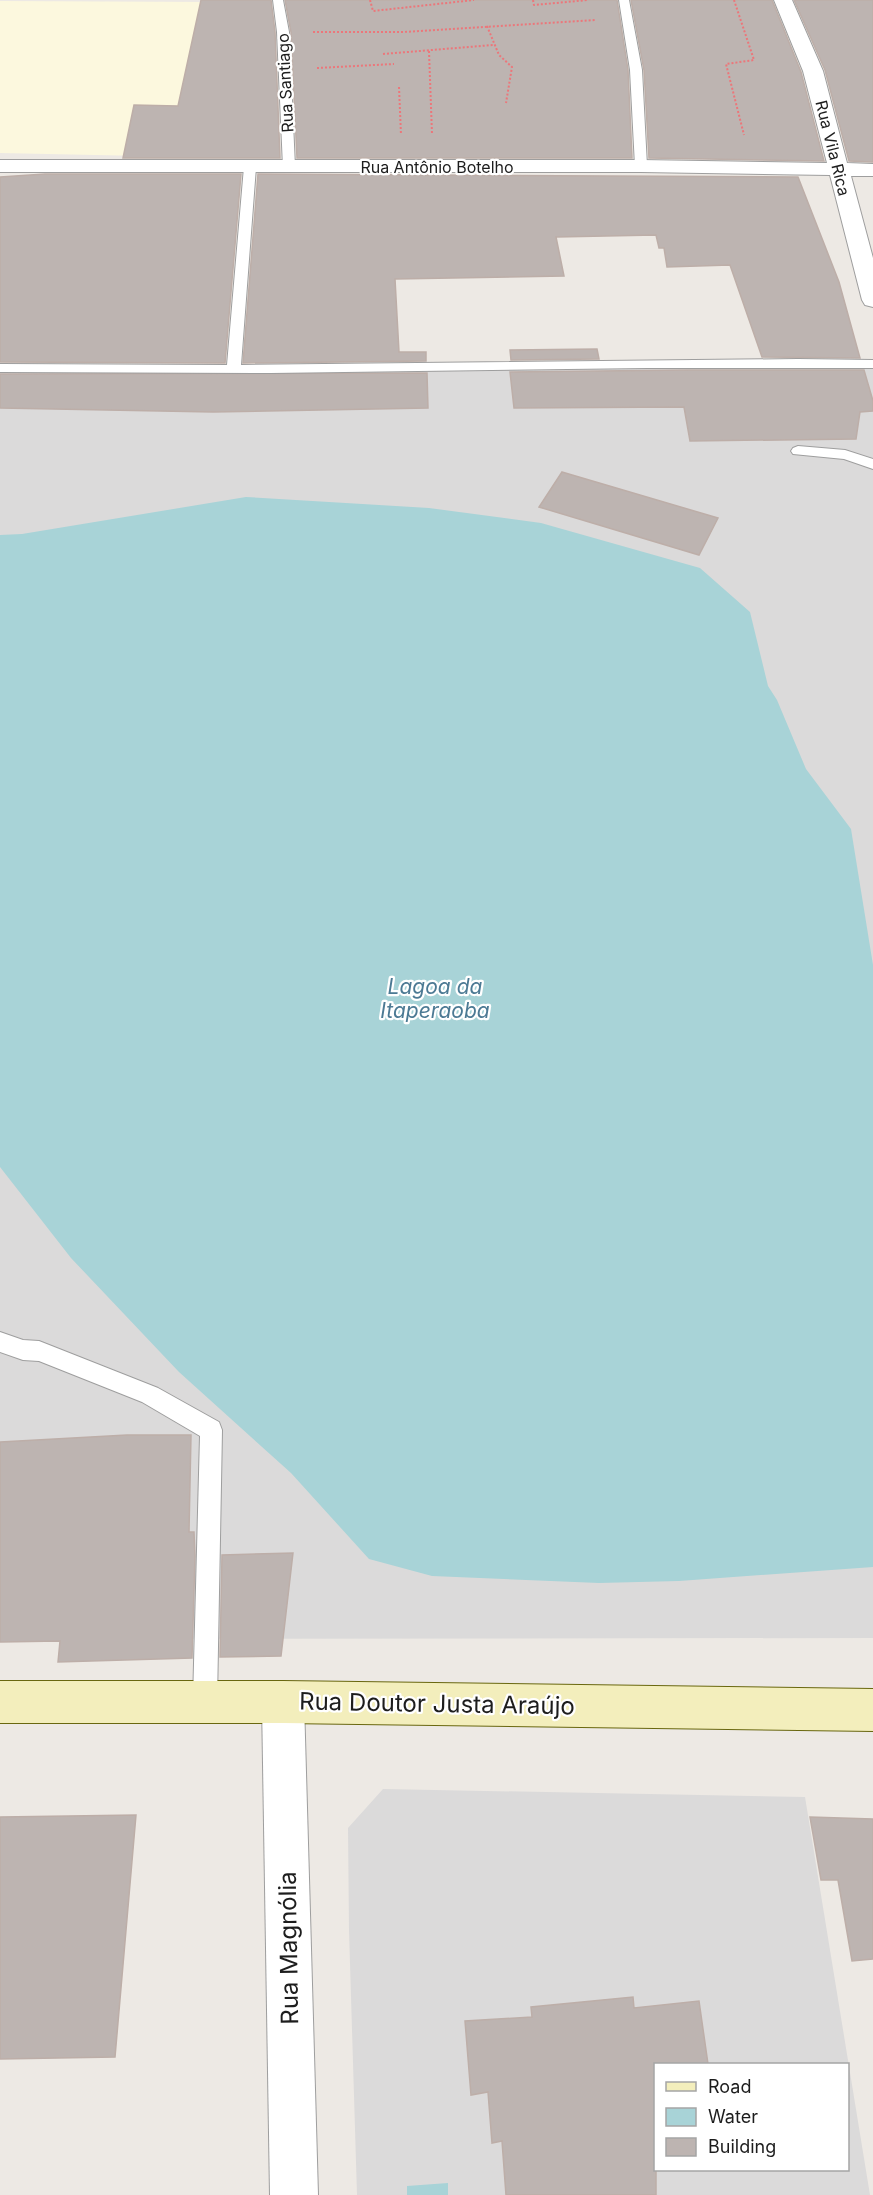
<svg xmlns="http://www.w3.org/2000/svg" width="873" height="2195" font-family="Inter,sans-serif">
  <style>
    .residential { fill: #dbdada; fill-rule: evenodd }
    .education { fill: #fcf8de }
    .water { fill: #a8d3d7 }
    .building { fill: #bdb4b1; stroke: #bdaea8; stroke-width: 1.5 }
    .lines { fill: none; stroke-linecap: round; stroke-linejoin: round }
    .lane-casing { stroke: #9e9e9e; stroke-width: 2 }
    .street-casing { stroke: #9e9e9e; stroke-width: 2 }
    .secondary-casing { stroke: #69670f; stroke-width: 2 }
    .path { stroke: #ec767a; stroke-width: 2; stroke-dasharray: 2 2; stroke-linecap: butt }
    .lane { fill: #fff; fill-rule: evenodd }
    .street { fill: #fff; fill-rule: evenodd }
    .secondary { fill: #f3eebc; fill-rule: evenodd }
    .labels { text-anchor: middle; stroke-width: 4.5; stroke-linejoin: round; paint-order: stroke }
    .far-street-label { font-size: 16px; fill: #1d1d1d; stroke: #fff }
    .water-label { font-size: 21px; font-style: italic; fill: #4c7a94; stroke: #fff }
    .near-street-label { font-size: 24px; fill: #1d1d1d; stroke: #fff }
  </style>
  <rect width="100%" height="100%" fill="#ede9e4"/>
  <g class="residential">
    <polygon points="873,367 873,1638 0,1639 0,370"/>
    <path d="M383,1789L805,1797L870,2195H357L349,1930L348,1828ZM656,2064H848V2170H656Z"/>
  </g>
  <polygon class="education" points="0,1 210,2 191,157 0,153"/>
  <g class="water">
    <polygon points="246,497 429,508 541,523 700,568 750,612 768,686 777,700 806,769 851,829 873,965 873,1567 679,1581 599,1583 432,1576 369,1559 291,1473 179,1372 71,1258 0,1167 0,535 22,534"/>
    <polygon points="448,2183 448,2195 407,2195 407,2186"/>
  </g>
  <g class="building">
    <polygon points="201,0 271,0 275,32 280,158 123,158 134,105 178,106"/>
    <polygon points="285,0 617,0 628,70 632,158 297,158 291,32"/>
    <polygon points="631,0 772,0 801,72 824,161 649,158 644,70"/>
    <polygon points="794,0 873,0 873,162 849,161 825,70"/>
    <polygon points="241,174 225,363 0,362 0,177 45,174"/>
    <polygon points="258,174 798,177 839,282 860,358 762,357 730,265 667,267 664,248 659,248 656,235 556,237 564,276 395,279 399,352 426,352 426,361 243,363"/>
    <polygon points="597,349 599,359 511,360 510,350"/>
    <polygon points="688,370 864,370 873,401 873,411 860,412 856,439 690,441 684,407 514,408 510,372"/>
    <polygon points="427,373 428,408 213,412 0,408 0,374"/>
    <polygon points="562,472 718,518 699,555 539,507"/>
    <polygon points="127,1435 191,1435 189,1532 194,1532 195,1556 192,1658 58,1662 60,1641 0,1642 0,1442"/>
    <polygon points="293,1553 281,1656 220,1657 222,1555"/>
    <polygon points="136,1815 115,2057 0,2059 0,1817"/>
    <polygon points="810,1817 873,1819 873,1959 852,1961 838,1880 821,1880"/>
    <polygon points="633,1997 634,2008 699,2001 708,2064 656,2064 656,2195 506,2195 502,2141 492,2143 488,2092 471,2095 465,2021 532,2017 531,2007"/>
  </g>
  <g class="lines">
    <defs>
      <g id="lane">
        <polygon points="273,0 283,0 289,32 295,167 289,171 283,167 277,32"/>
        <polygon points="619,0 629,0 642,70 647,166 641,170 635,166 630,70"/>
        <polygon points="250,163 256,167 241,365 798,359 873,360 873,368 647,368 271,373 0,372 0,364 227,365 244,167"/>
        <polygon points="798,446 845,450 873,459 873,469 844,459 793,454 791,451 793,448"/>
        <polygon points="0,1332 23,1340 39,1341 158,1388 219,1422 222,1430 217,1701 214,1710 205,1713 196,1710 193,1701 200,1436 142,1402 39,1361 23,1360 0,1352"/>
      </g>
      <g id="street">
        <polygon points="774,0 792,0 823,71 847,163 873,164 873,176 851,176 873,258 873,307 865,305 862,300 830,175 641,172 0,172 0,160 641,160 827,163 803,71"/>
        <polygon points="283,1681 298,1687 304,1702 318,2195 270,2195 262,1702 268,1687"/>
      </g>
      <polygon id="secondary" points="0,1681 283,1681 873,1689 873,1731 283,1723 0,1723"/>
    </defs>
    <use href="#lane" class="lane-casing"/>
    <use href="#street" class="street-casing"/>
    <use href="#secondary" class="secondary-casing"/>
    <g class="path">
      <polyline points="370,0 373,11 474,0"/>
      <polyline points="533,0 534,5 588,0"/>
      <polyline points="734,0 754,60 726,64 744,135"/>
      <polyline points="487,26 499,55 512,67 506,103"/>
      <polyline points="313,32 403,32 596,20"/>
      <polyline points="429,51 432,134"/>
      <polyline points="383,54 493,45"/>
      <polyline points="317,68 394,64"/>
      <polyline points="399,87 401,135"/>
    </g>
    <use href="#lane" class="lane"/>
    <use href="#street" class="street"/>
    <use href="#secondary" class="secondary"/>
  </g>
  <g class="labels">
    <g class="far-street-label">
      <text transform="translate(285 83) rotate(-93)" y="6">Rua Santiago</text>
      <text transform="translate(833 148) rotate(76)" y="6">Rua Vila Rica</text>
      <text x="437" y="173">Rua Antônio Botelho</text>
    </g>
    <g class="water-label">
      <text x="435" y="994">Lagoa da<tspan x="435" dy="24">Itaperaoba</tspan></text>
    </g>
    <g class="near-street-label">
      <text transform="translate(437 1704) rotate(1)" y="8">Rua Doutor Justa Araújo</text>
      <text transform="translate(289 1948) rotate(-91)" y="8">Rua Magnólia</text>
    </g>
  </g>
  <rect x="654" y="2063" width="195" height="108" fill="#ffffff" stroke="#a5a5a5" stroke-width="1.5"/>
  <rect x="666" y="2082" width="30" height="9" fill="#f3eebc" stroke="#a5a5a5" stroke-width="1.5"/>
  <text x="708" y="2093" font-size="18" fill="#1d1d1d">Road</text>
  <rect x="666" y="2108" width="30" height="18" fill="#a8d3d7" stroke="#a5a5a5" stroke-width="1.5"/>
  <text x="708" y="2123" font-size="18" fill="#1d1d1d">Water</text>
  <rect x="666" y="2138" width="30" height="18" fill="#bdb4b1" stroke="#a5a5a5" stroke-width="1.5"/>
  <text x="708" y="2153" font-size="18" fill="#1d1d1d">Building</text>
</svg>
